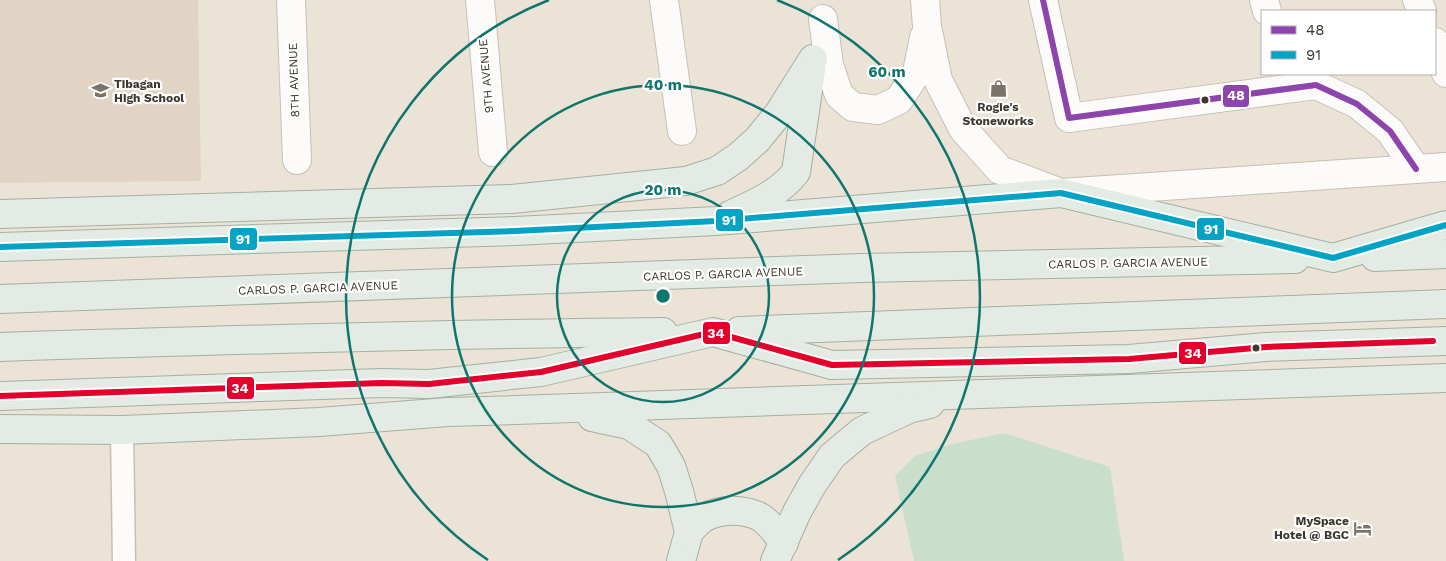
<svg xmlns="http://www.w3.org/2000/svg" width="1446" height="561" font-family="'Work Sans',sans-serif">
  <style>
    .education { fill: #e1d4c5 }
    .green { fill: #c9dfcc }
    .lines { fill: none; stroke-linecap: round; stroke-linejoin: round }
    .pedestrian-casing { stroke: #c7bfb6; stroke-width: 25 }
    .minor-casing { stroke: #c7bfb6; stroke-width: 30 }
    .secondary-casing { stroke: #c7bfb6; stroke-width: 30 }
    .primary-casing { stroke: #a4b0a1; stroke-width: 30 }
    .pedestrian { stroke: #fcfbf9; stroke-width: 22 }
    .minor { stroke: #fcfbf9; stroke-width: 28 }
    .secondary { stroke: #fcfbf9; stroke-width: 28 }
    .primary { stroke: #e3ebe4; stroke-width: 28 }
    .bus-1-casing { stroke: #fff; stroke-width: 10 }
    .bus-2-casing { stroke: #fff; stroke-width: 10 }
    .bus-3-casing { stroke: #fff; stroke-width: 10 }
    .bus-1 { stroke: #8e44ad; stroke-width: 6 }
    .bus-2 { stroke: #03a3c6; stroke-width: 6 }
    .bus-3 { stroke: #e4002b; stroke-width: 6 }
    .ring { fill: none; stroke: #0f766e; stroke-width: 2.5 }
    .bus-dot { fill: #3d372e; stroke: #fff; stroke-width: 2 }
    .labels { text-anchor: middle; stroke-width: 4.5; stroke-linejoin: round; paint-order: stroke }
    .street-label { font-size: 12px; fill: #3d372e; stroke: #fff }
    .poi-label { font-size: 12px; font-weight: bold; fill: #3d372e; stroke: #fff; text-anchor: start }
    .centre { fill: #0f766e; stroke: #fff; stroke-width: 2.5 }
    .ring-label { font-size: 15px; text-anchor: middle; font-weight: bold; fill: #0f766e; stroke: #fff; stroke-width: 4.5; stroke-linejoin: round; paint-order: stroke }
    .line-badge { stroke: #fff; stroke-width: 2 }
    .badge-label { font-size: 14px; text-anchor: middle; font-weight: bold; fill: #fff }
  </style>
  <rect width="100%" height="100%" fill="#ece3d7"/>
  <polygon class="education" points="0,0 198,0 201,181 0,183"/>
  <polygon class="green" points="1004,433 1110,467 1124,561 914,561 895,476 915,456 952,444"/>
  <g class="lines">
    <defs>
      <polyline id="pedestrian" points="122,430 124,561"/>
      <g id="minor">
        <polyline points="291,0 297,160"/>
        <polyline points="480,0 493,152"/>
        <polyline points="664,0 682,131"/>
        <polyline points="1043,0 1069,118 1316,85 1357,104 1390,131 1416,169"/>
        <polyline points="1264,0 1267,11"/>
        <polyline points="1417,0 1422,11"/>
        <polyline points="1435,42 1446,73"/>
      </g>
      <g id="secondary">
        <polyline points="925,0 927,26 938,80 963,129 1000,170 1061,193 1446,167"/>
        <polyline points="823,19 829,65 839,95 853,107 878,110 899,100 917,72 924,37"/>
      </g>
      <g id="primary">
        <polyline points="0,214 512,199 686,181 717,171 738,157 757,140 779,113 813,59"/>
        <path d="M730,215C754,204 780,193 796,172L811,70"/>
        <polyline points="0,247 515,231 716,221 1061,193 1333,258 1446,225"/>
        <polyline points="1375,257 1446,254"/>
        <polyline points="0,299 862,268 1295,259"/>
        <polyline points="739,331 1446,304"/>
        <path d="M0,347C221,340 442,334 663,332"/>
        <polyline points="0,396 382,383 429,384 541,372 713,332 832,365 1129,359 1266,347 1446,341"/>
        <polyline points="592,417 629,425 658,444 671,466 679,491 689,532 681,561"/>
        <polyline points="0,429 122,430 319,422 448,412 485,411 1446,378"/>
        <path d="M689,532C693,527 698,522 703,518C720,509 743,508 760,517C770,523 777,534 784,543"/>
        <polyline points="775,561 797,512 812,485 832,456 862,431 909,409 930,404"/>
      </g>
    </defs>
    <use href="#pedestrian" class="pedestrian-casing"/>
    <use href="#minor" class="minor-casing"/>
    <use href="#secondary" class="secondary-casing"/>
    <use href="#primary" class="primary-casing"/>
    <use href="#pedestrian" class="pedestrian"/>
    <use href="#minor" class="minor"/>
    <use href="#secondary" class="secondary"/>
    <use href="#primary" class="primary"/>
    <defs>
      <polyline id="bus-1" points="1043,0 1069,118 1316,85 1357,104 1390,131 1416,169"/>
      <polyline id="bus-2" points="0,247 515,231 716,221 1061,193 1333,258 1446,225"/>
      <polyline id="bus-3" points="0,396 382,383 429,384 541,372 713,332 832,365 1129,359 1266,347 1433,341"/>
    </defs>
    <use href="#bus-1" class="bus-1-casing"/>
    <use href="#bus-2" class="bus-2-casing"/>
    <use href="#bus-3" class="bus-3-casing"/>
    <use href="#bus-1" class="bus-1"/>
    <use href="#bus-2" class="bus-2"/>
    <use href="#bus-3" class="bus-3"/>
  </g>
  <g class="ring">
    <circle cx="663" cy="296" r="106"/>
    <circle cx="663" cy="296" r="211"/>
    <path d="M488 560A317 317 0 0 1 549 0M777 0A317 317 0 0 1 838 560"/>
  </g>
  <defs>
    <symbol id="shop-bare" viewBox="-9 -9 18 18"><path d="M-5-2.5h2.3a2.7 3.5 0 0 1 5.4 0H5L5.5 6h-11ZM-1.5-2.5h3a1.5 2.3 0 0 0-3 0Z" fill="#7a7369" stroke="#fff" stroke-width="2.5" paint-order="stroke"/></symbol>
    <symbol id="school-bare" viewBox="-9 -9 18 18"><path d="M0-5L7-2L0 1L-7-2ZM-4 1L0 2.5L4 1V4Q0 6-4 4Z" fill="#7a7369" stroke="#fff" stroke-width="2.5" paint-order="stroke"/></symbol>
    <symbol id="hotel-bare" viewBox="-9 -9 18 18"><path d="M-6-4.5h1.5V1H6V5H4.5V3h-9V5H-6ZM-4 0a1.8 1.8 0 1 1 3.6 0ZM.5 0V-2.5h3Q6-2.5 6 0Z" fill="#7a7369" stroke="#fff" stroke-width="2.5" paint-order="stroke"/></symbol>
  </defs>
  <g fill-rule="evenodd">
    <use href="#shop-bare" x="986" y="76" width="25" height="25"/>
    <use href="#school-bare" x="88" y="78" width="25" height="25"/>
    <use href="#hotel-bare" x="1350" y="516" width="25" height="25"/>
  </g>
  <g class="bus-dot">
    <circle cx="1205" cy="100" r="4.5"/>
    <circle cx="1256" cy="348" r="4.5"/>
  </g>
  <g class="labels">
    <g class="street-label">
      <text transform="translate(486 76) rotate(-95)" y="4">9TH AVENUE</text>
      <text transform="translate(294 80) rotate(-92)" y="4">8TH AVENUE</text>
      <text transform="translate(1128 263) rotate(-1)" y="4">CARLOS P. GARCIA AVENUE</text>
      <text transform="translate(723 274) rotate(-2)" y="4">CARLOS P. GARCIA AVENUE</text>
      <text transform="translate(318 288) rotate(-2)" y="4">CARLOS P. GARCIA AVENUE</text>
    </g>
    <g class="poi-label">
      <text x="114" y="88">Tibagan<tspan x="114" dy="14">High School</tspan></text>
      <text x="998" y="111" text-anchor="middle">Rogie's<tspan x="998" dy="14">Stoneworks</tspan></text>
      <text x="1349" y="525" text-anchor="end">MySpace<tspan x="1349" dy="14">Hotel @ BGC</tspan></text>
    </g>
  </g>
  <circle cx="663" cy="296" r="8" class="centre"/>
  <g class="ring-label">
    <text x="887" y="77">60 m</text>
    <text x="663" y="90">40 m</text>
    <text x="663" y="195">20 m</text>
  </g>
  <g class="line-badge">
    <rect x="1222" y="84" width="28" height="24" rx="5" fill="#8e44ad"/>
    <rect x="715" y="208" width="29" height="24" rx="5" fill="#03a3c6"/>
    <rect x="1196" y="217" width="29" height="24" rx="5" fill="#03a3c6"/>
    <rect x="229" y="227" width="29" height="24" rx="5" fill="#03a3c6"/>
    <rect x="702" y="321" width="29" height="24" rx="5" fill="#e4002b"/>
    <rect x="1178" y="341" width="29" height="24" rx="5" fill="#e4002b"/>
    <rect x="226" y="376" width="29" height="24" rx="5" fill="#e4002b"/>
  </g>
  <g class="badge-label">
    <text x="1236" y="100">48</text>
    <text x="729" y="225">91</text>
    <text x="1211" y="234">91</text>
    <text x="243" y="244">91</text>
    <text x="716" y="338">34</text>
    <text x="1193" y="358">34</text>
    <text x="240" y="393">34</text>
  </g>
  <rect x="1261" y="10" width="175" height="65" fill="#ffffff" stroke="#b1afab"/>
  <rect x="1271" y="26" width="25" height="8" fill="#8e44ad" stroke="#b1afab"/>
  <text x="1306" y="35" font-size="15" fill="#3d372e">48</text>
  <rect x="1271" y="51" width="25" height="8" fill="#03a3c6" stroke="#b1afab"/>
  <text x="1306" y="60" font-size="15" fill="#3d372e">91</text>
</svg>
